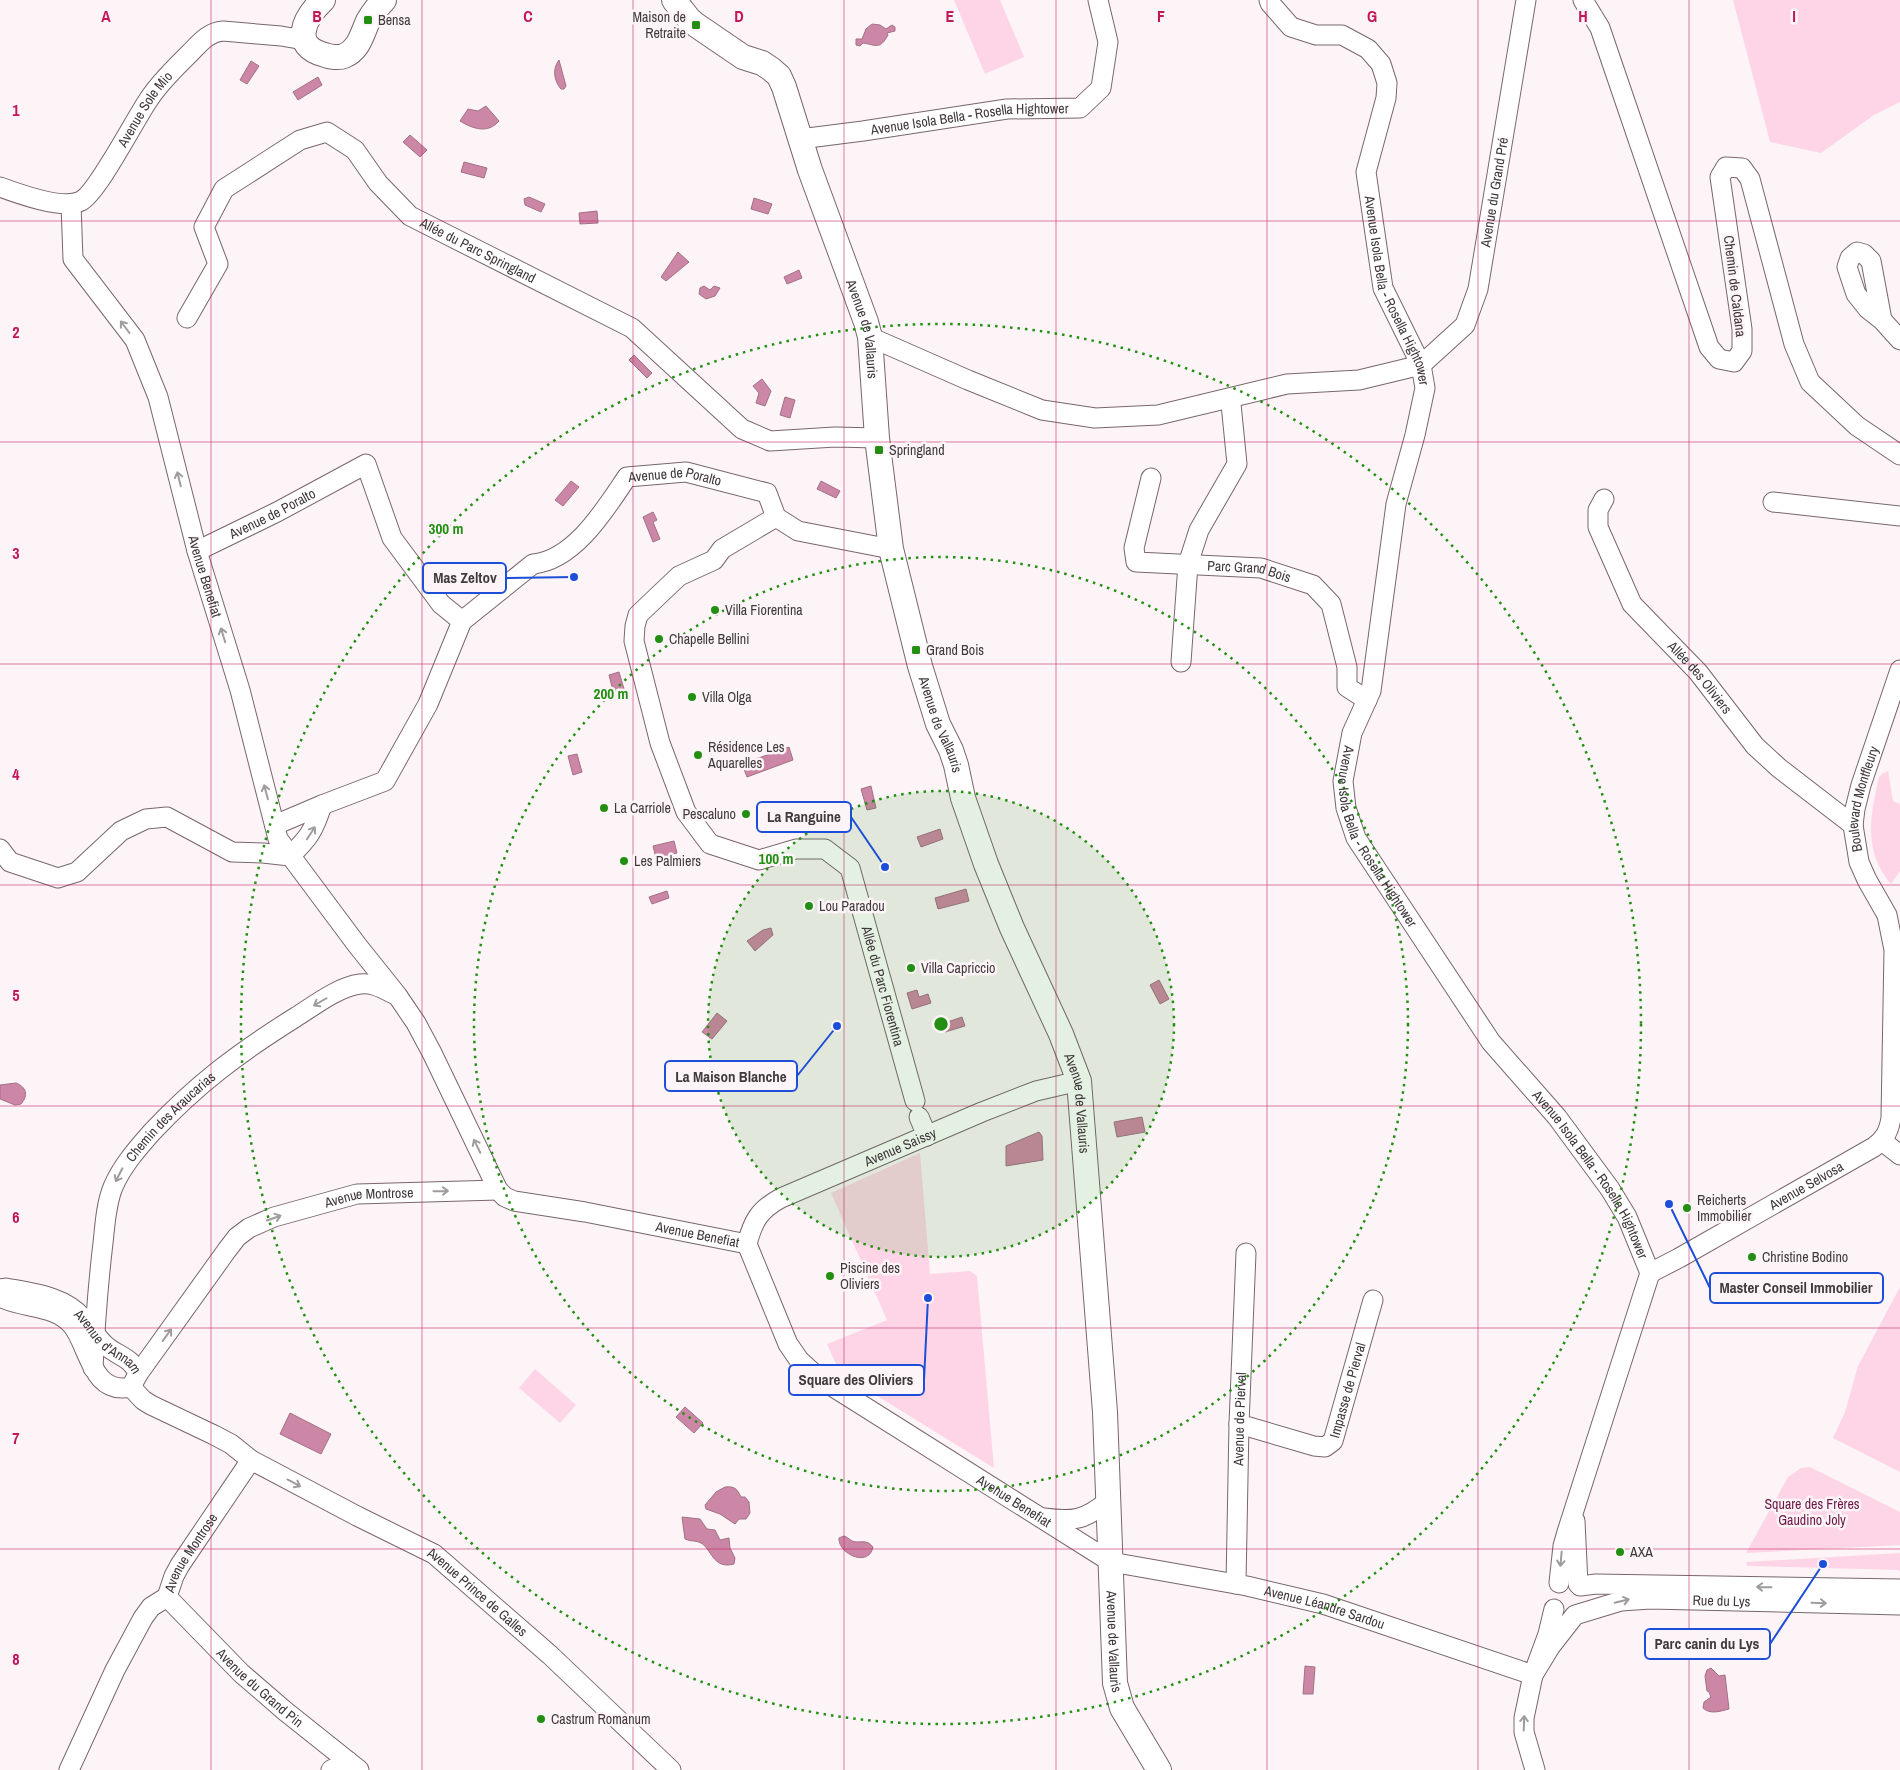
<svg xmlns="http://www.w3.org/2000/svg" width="1900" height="1770" font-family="'Archivo Narrow',sans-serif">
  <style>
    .green { fill: #fed5e6 }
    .water { fill: #cd87a6; stroke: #a37086 }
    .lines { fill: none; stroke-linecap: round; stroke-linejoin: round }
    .minor-casing { stroke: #79666d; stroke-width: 21 }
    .major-casing { stroke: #79666d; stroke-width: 26 }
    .minor { stroke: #fff; stroke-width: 19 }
    .major { stroke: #fff; stroke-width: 24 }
    .oneway { stroke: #a09c9e }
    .grid { fill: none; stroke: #c2185b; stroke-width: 1; stroke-opacity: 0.55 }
    .ring { fill: none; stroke: #228f13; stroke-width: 2.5; stroke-dasharray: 2.5 5 }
    .poi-dot { fill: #228f13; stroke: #fdf4f7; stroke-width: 2 }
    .labels { text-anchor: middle; stroke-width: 5; stroke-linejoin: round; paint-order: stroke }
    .poi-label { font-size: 14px; fill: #41393c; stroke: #fdf4f7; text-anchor: start }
    .street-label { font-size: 14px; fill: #41393c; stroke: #fdf4f7 }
    .park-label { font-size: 14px; fill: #6c1947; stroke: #fdf4f7 }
    .grid-label { font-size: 16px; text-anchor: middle; font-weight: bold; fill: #c2185b; stroke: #fdf4f7; stroke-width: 5; stroke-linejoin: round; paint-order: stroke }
    .centre { fill: #228f13; stroke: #fdf4f7; stroke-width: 2.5 }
    .ring-label { font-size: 15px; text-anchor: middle; font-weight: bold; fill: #228f13; stroke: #fdf4f7; stroke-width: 5; stroke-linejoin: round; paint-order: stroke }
    .leader { fill: none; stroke: #1d4ed8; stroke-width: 2 }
    .callout-dot { fill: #1d4ed8; stroke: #fdf4f7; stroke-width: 2 }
    .callout { fill: #fdf4f7; stroke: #1d4ed8; stroke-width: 2 }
    .callout-label { font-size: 15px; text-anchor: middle; font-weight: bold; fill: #41393c }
  </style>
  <rect width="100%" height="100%" fill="#fdf4f7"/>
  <g class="green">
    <polygon points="954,0 1000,0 1024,57 985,74"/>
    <polygon points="1733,0 1900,0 1900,102 1874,115 1821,153 1770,142"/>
    <path d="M1888,771L1893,801L1900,804V871L1891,884C1863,851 1870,816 1879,777L1882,774Z"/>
    <polygon points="920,1153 930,1274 970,1271 977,1276 994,1468 840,1373 827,1344 887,1320 831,1193"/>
    <polygon points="1900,1287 1900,1472 1833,1438 1845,1412 1858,1366"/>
    <polygon points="535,1369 576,1405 560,1423 519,1388"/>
    <polygon points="1810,1467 1900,1512 1900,1545 1746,1553 1788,1477 1801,1468"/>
    <polygon points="1900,1553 1900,1572 1899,1570 1750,1566 1747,1566 1746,1562"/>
  </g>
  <g class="water">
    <path d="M872,24L880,25L886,29L892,25L895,27V31L887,33L888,35C880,50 876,45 863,43L860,46L856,45V39H862L866,29Z"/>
    <path d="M559,60L566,86L564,89H561C554,81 552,69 559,60Z"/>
    <polygon points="251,61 259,66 247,84 240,80"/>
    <polygon points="318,77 322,85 298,100 293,92"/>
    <path d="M486,106L499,121C488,134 473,129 460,121L468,109L478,111Z"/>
    <polygon points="410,135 427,150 420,157 403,142"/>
    <polygon points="464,162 487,168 484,178 461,172"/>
    <polygon points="529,197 545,204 541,212 525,205 524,199"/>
    <polygon points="754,198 772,204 768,214 751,209"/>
    <polygon points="597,211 598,223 580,224 579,213"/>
    <polygon points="678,252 689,262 666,281 661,277"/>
    <polygon points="799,270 802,278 787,284 784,277"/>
    <polygon points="704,286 710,290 714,286 720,288 715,296 706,299 699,294 700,288"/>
    <polygon points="634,355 652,373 647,378 629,360"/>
    <polygon points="762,379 771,391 765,406 756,403 759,393 753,386"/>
    <polygon points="785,397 795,400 790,418 780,415"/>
    <polygon points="571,481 579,487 563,506 555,500"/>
    <polygon points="821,481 840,491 836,498 817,489"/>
    <polygon points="653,512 657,520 653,522 660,539 653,542 643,517"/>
    <polygon points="619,672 625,692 614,695 609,675"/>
    <polygon points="789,747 793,760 747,777 742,764"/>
    <polygon points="577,754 582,772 573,775 568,756"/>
    <polygon points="871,786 876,808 867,810 861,789"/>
    <polygon points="940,829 943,839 921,847 917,837"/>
    <polygon points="674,841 677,853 656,858 653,846"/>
    <polygon points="966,889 969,901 938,909 935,898"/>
    <polygon points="667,891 669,898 652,904 649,897"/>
    <polygon points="771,928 773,935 755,951 747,941 763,930"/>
    <polygon points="1159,980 1169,999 1160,1004 1150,985"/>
    <polygon points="917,990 919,997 928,994 931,1003 912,1009 907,993"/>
    <polygon points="717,1013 727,1021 712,1039 702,1032"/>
    <polygon points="962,1017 965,1026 945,1032 942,1024"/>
    <path d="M16,1083C26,1087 29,1095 21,1104L15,1105L0,1099V1085Z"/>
    <polygon points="1142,1117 1145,1132 1117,1137 1114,1122"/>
    <polygon points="1039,1132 1042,1136 1043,1160 1006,1166 1006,1146"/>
    <polygon points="685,1407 703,1423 694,1433 676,1417"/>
    <polygon points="290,1413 331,1434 321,1454 280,1434"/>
    <path d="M725,1487C735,1486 737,1489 741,1497H745L749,1502L750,1513L746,1519H739L735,1524L720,1514L706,1509L705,1505L716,1492Z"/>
    <path d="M682,1517L700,1519L707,1529L715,1530L720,1540L729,1538L730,1548L735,1558L734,1564C713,1570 711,1548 701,1543C696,1540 691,1542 685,1539Z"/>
    <path d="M844,1536C847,1537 849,1539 852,1541C860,1544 866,1538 873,1547C869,1568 838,1554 839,1538Z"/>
    <polygon points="1305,1666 1315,1667 1313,1694 1303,1694"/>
    <path d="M1711,1668L1719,1676L1725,1675L1729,1709C1721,1711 1710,1715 1703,1708L1704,1702L1711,1697L1709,1692L1707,1691L1705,1676L1707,1670Z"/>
  </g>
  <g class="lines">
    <defs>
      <g id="minor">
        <path id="s1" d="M1269,0L1270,3L1291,27L1316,35H1342L1368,49L1381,64L1387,83L1386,98L1366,172L1383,288L1421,365L1425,388L1415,435L1396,504L1371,691L1352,733L1343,781L1346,808L1356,838L1491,1042L1557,1117L1610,1189L1627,1217L1650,1273L1567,1532L1563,1546L1559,1583"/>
        <polyline points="1583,0 1600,28 1709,347 1719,359 1734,362 1742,351 1742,329 1720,177 1726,167 1742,168 1750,179 1794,344 1810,382 1857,426 1900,455"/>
        <path id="s2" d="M800,139L863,131L1007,109L1080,108L1101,88L1108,42L1098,0"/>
        <path id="s3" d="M0,187C19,194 63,210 81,201C98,192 135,119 149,99C160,82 175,68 189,54C199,44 208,32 223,31L281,36L304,40"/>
        <path id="s4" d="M71,204L73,259L135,340L158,397L197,551L240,690L278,839L357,945L397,995L416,1023L432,1053L498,1190L505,1197L514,1201L585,1212L747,1244"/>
        <path id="s5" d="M187,318L218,264L204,227L224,189L300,140L327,132L355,150L378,183L410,216L632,328L742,429L770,441L835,437L877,438"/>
        <polyline points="1882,320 1871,261 1864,254 1857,252 1850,258 1847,267 1856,294 1868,309 1882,320 1900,340"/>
        <path id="s6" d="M870,337L968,380L1042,410L1095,418L1158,415L1287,384L1359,380L1421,365L1465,325L1478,289L1526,0"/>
        <path id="s7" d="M1151,478L1134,548L1136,562L1261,568L1313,585L1331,604L1347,667V687L1367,700"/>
        <path id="s8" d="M1604,499L1598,510V527L1632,604L1698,672L1755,746L1779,768L1853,825"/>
        <polyline points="1773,502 1900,516"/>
        <path id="s9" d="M776,517L722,549L714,560L679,576L638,615L635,626L634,641L660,743L686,812L710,844L759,860L796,849H825L850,868L915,1101"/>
        <path id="s10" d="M197,551L277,512L366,464L392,538L441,604L462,621"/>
        <polyline points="1181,662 1188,564 1199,530 1237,464 1231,404"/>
        <path id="s11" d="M275,825L322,805L385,781L428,704L462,621L533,564C575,560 606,508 627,477L686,472L767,493L776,517L798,531L891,549"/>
        <path d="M0,849L10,862L58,878L77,872L121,831L146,819L167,817L232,852L263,853L290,856C309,838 314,830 322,805"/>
        <polyline points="919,1117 927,1136"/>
        <polyline points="1882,1141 1900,1155"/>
        <path id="s12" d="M747,1244L788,1344L799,1360L819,1378L1111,1562L1247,1586L1323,1604L1533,1675"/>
        <path id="s13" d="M747,1244C753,1221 759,1210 781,1198L982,1112L1036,1091L1079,1081"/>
        <path id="s14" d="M1650,1273L1679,1258L1874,1147C1885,1139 1889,1131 1891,1118L1894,950L1887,915L1867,880L1859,862L1853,825L1855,809L1861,785L1900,670"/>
        <path id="s15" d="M0,1289L6,1288C33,1293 64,1296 83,1318C91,1327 96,1337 105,1345C117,1356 132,1357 138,1374L131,1387C91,1396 89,1345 72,1325C54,1304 23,1309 0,1297"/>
        <path id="s16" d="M93,1368C95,1326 98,1285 103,1243C105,1225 106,1204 113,1187C122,1166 137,1149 152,1132C198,1083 240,1052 296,1017C315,1005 338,987 360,984C373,982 385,990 396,995"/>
        <path id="s17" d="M138,1374L227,1250L237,1237L249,1228L274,1217L357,1194L498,1190"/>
        <path id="s18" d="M131,1387L143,1400L151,1405L214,1435L231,1444L251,1460L357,1516L434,1554L550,1655L671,1770"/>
        <path id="s19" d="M1239,1424L1314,1446L1325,1447L1333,1441L1373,1300"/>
        <path d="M1044,1518C1073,1522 1085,1520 1108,1501"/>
        <polyline points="1575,1521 1578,1584"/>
        <path id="s20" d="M1236,1584L1239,1424L1246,1253"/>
        <polyline points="1580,1586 1596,1584 1900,1589"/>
        <path id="s21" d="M167,1597L241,1673L285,1711L359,1770"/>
        <path id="s22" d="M1533,1675L1550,1647L1575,1615L1621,1601L1650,1599L1900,1605"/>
        <path id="s23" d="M69,1770L115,1670L143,1618L151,1607L167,1597L174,1576L180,1565L251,1460"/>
        <polyline points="331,1770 348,1761"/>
        <polyline points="1535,1770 1524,1732 1524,1718 1533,1675 1548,1634 1554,1609"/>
      </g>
      <g id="major">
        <path d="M323,0C304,18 290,46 325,55C330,57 339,58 344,56C359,50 362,34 368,21C372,14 378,6 384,0"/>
        <path id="s24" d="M674,0L689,19L696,25L743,57L762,63L771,69L779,76L784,87L810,170L866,322L870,337L877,438L891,549L920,666L938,724L951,750L956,765L963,798L986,864L1012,928L1061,1034L1079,1081L1105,1412L1115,1683L1122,1708L1159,1770"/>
      </g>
    </defs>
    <use href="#minor" class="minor-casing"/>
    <use href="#major" class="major-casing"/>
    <use href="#minor" class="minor"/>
    <use href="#major" class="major"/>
  </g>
  <defs><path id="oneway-shaft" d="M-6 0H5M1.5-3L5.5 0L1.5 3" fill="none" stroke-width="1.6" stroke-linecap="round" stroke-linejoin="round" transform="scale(1.25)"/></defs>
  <g class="oneway">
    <use href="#oneway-shaft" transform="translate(125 327) rotate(-127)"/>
    <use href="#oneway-shaft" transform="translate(179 479) rotate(-104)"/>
    <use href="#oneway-shaft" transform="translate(223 635) rotate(-107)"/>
    <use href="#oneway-shaft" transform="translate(266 792) rotate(-105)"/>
    <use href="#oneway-shaft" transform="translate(311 833) rotate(-57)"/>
    <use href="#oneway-shaft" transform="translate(320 1002) rotate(150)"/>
    <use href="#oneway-shaft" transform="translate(477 1146) rotate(-116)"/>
    <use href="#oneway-shaft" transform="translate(119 1175) rotate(117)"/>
    <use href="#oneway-shaft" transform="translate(441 1191) rotate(-1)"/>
    <use href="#oneway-shaft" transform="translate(274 1218) rotate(-19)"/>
    <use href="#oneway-shaft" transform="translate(167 1335) rotate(-54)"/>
    <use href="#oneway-shaft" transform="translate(294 1483) rotate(28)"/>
    <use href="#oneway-shaft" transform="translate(1561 1559) rotate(95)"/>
    <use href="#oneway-shaft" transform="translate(1764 1587) rotate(-179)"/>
    <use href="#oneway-shaft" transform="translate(1622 1601) rotate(-13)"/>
    <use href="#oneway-shaft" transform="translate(1819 1603) rotate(2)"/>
    <use href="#oneway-shaft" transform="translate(1524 1723) rotate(-88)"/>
  </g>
  <path class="grid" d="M211,0V1770M422,0V1770M633,0V1770M844,0V1770M1056,0V1770M1267,0V1770M1478,0V1770M1689,0V1770M0,221H1900M0,442H1900M0,664H1900M0,885H1900M0,1106H1900M0,1328H1900M0,1549H1900"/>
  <circle cx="941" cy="1024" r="233" fill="#228f13" fill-opacity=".12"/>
  <g class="ring">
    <circle cx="941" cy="1024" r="233"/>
    <circle cx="941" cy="1024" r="467"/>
    <circle cx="941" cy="1024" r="700"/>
  </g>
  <g class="poi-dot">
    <rect x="363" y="15" width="10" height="10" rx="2.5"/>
    <rect x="691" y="20" width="10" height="10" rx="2.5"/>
    <rect x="874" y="445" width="10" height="10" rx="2.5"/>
    <circle cx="715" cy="610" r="5"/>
    <circle cx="659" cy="639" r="5"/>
    <rect x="911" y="645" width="10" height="10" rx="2.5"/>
    <circle cx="692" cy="697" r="5"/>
    <circle cx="698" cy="755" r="5"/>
    <circle cx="604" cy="808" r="5"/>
    <circle cx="746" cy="814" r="5"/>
    <circle cx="624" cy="861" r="5"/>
    <circle cx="809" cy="906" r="5"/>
    <circle cx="911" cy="968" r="5"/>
    <circle cx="1687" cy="1208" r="5"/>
    <circle cx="1752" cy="1257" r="5"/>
    <circle cx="830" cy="1276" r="5"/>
    <circle cx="1620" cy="1552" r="5"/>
    <circle cx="541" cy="1719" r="5"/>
  </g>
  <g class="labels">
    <g class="poi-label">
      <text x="686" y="22" text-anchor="end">Maison de<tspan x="686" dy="16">Retraite</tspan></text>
      <text x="378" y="25">Bensa</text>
      <text x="889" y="455">Springland</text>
      <text x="725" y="615">Villa Fiorentina</text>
      <text x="669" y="644">Chapelle Bellini</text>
      <text x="926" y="655">Grand Bois</text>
      <text x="702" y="702">Villa Olga</text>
      <text x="708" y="752">Résidence Les<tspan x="708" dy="16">Aquarelles</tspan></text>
      <text x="614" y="813">La Carriole</text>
      <text x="736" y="819" text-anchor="end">Pescaluno</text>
      <text x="634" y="866">Les Palmiers</text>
      <text x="819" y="911">Lou Paradou</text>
      <text x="921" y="973">Villa Capriccio</text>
      <text x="1697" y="1205">Reicherts<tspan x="1697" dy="16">Immobilier</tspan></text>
      <text x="1762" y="1262">Christine Bodino</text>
      <text x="840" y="1273">Piscine des<tspan x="840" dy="16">Oliviers</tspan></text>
      <text x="1630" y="1557">AXA</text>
      <text x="551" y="1724">Castrum Romanum</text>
    </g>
    <g class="street-label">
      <text dy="5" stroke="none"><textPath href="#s3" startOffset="196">Avenue Sole Mio</textPath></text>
      <text dy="5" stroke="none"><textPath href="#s2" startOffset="171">Avenue Isola Bella - Rosella Hightower</textPath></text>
      <text dy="5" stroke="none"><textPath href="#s6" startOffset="768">Avenue du Grand Pré</textPath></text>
      <text dy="5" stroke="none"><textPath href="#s5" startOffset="459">Allée du Parc Springland</textPath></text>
      <text transform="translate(1735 286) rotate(83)" y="5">Chemin de Caldana</text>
      <text dy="5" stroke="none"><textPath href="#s1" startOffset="372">Avenue Isola Bella - Rosella Hightower</textPath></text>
      <text dy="5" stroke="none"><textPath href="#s24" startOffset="399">Avenue de Vallauris</textPath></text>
      <text dy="5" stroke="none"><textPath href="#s11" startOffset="568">Avenue de Poralto</textPath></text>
      <text dy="5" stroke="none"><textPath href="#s10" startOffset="84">Avenue de Poralto</textPath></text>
      <text dy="5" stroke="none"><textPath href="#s7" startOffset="200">Parc Grand Bois</textPath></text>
      <text dy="5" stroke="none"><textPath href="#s4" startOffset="404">Avenue Benefiat</textPath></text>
      <text dy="5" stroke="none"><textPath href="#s8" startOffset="214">Allée des Oliviers</textPath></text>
      <text dy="5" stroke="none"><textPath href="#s24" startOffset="804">Avenue de Vallauris</textPath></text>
      <text dy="5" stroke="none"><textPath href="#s14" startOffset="620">Boulevard Montfleury</textPath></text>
      <text dy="5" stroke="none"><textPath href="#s1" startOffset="942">Avenue Isola Bella - Rosella Hightower</textPath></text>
      <text dy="5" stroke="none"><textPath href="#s9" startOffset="690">Allée du Parc Fiorentina</textPath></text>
      <text dy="5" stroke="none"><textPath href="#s24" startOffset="1209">Avenue de Vallauris</textPath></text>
      <text dy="5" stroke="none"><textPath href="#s16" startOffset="274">Chemin des Araucarias</textPath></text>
      <text dy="5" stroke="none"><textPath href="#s13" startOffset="189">Avenue Saissy</textPath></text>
      <text dy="5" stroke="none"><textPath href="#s1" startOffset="1348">Avenue Isola Bella - Rosella Hightower</textPath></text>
      <text dy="5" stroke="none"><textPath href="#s14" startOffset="179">Avenue Selvosa</textPath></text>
      <text dy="5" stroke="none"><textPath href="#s17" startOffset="309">Avenue Montrose</textPath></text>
      <text dy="5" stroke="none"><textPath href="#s4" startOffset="1299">Avenue Benefiat</textPath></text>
      <text dy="5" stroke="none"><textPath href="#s15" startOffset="125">Avenue d'Annam</textPath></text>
      <text dy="5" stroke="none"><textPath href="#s19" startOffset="152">Impasse de Pierval</textPath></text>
      <text dy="5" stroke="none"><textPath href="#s20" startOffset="165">Avenue de Pierval</textPath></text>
      <text dy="5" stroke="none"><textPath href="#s12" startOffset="385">Avenue Benefiat</textPath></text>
      <text dy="5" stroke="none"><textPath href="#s23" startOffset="252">Avenue Montrose</textPath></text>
      <text dy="5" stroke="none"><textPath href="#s18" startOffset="405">Avenue Prince de Galles</textPath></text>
      <text dy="5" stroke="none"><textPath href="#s22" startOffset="222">Rue du Lys</textPath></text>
      <text dy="5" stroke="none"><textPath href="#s12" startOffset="718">Avenue Léandre Sardou</textPath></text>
      <text dy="5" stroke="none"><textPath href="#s24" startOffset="1749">Avenue de Vallauris</textPath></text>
      <text dy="5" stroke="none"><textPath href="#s21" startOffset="130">Avenue du Grand Pin</textPath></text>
    </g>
    <g class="park-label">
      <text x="1812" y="1509">Square des Frères<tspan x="1812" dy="16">Gaudino Joly</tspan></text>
    </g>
  </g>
  <g class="grid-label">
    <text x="106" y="22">A</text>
    <text x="317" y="22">B</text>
    <text x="528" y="22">C</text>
    <text x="739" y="22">D</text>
    <text x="950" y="22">E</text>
    <text x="1161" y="22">F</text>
    <text x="1372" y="22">G</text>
    <text x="1583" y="22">H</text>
    <text x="1794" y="22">I</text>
    <text x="16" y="116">1</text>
    <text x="16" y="338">2</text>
    <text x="16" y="559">3</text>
    <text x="16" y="780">4</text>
    <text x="16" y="1001">5</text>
    <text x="16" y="1223">6</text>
    <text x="16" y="1444">7</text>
    <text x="16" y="1665">8</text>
  </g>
  <circle cx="941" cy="1024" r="8" class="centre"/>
  <g class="ring-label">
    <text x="446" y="534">300 m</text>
    <text x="611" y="699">200 m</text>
    <text x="776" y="864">100 m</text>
  </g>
  <path class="leader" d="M574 577L506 578M885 867L851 817M837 1026L797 1076M1669 1204L1710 1288M928 1298L924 1380M1823 1564L1770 1644"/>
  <g class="callout-dot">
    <circle cx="574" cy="577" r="5"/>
    <circle cx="885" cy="867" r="5"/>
    <circle cx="837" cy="1026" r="5"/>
    <circle cx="1669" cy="1204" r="5"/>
    <circle cx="928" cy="1298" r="5"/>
    <circle cx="1823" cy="1564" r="5"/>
  </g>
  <g class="callout">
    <rect x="423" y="563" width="83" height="30" rx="5"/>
    <rect x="757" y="802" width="94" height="30" rx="5"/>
    <rect x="665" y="1061" width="132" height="30" rx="5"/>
    <rect x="1710" y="1273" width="173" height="30" rx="5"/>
    <rect x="789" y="1365" width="135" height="30" rx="5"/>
    <rect x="1645" y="1629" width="125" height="30" rx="5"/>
  </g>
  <g class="callout-label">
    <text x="465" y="583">Mas Zeltov</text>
    <text x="804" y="822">La Ranguine</text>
    <text x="731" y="1082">La Maison Blanche</text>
    <text x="1796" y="1293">Master Conseil Immobilier</text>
    <text x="856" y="1385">Square des Oliviers</text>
    <text x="1707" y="1649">Parc canin du Lys</text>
  </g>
</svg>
